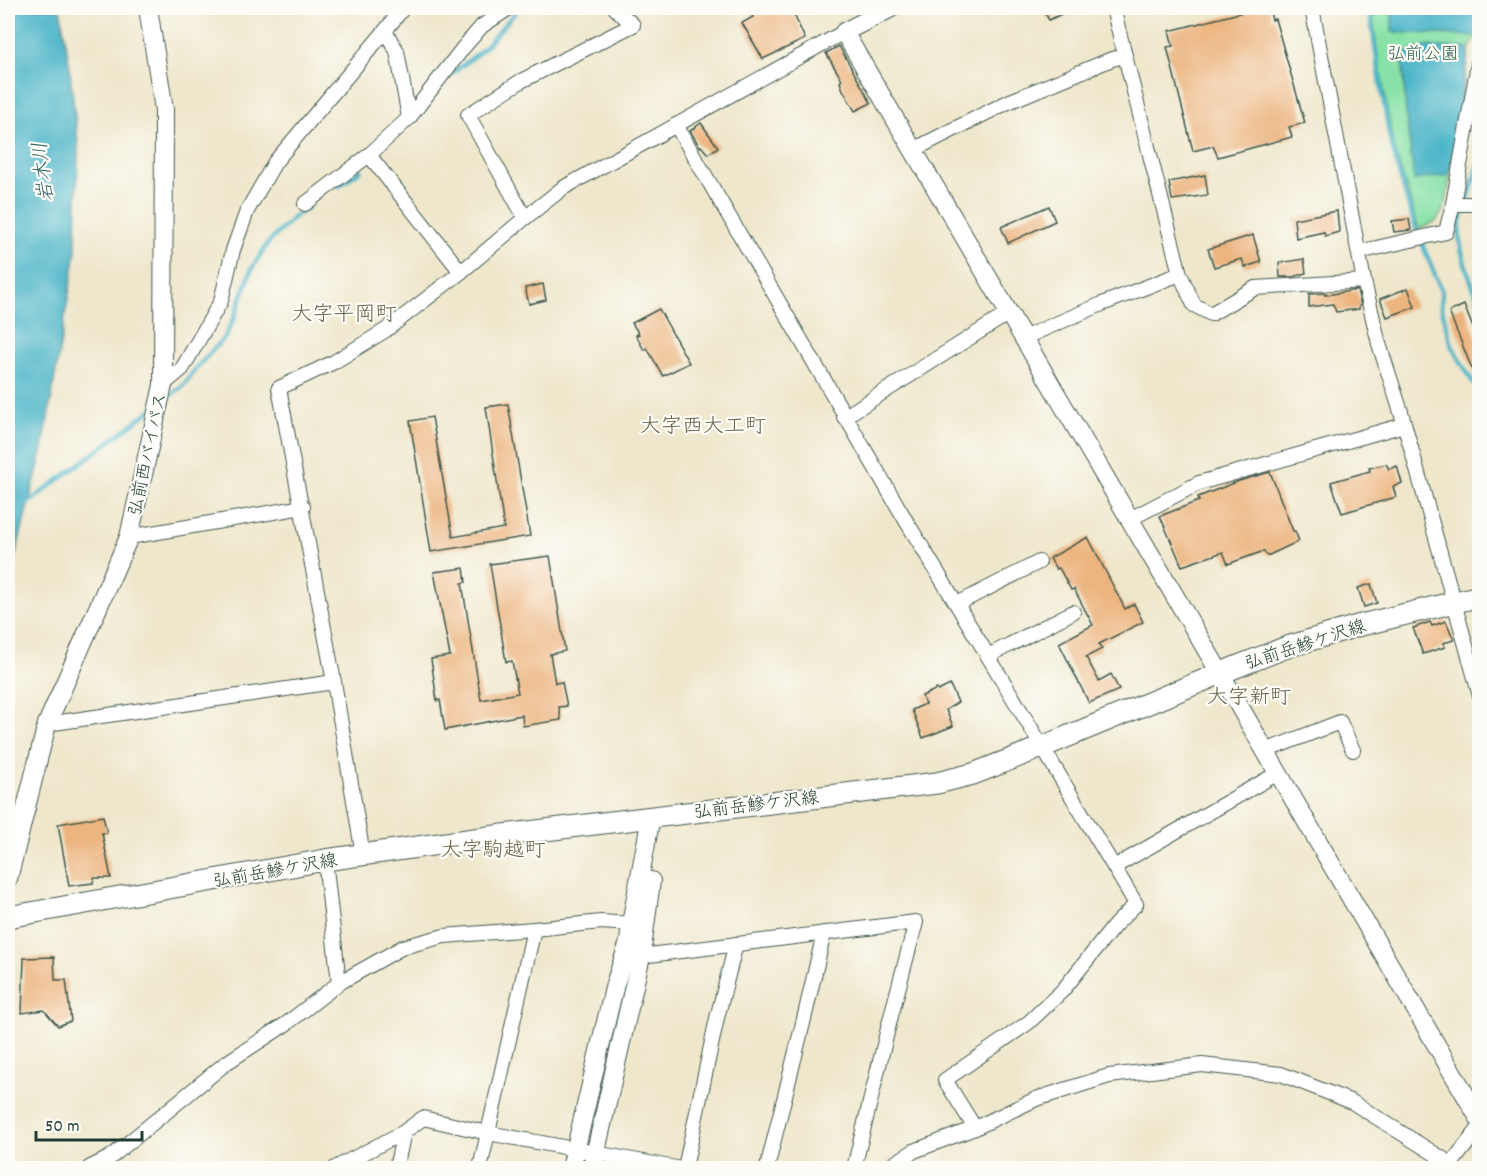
<svg xmlns="http://www.w3.org/2000/svg" width="1487" height="1176" font-family="Dekko,'Klee One',sans-serif">
  <style>
    .green { fill: #88e2a7; stroke: #54906e; stroke-width: 1.5 }
    .water { fill: #4ab4c8; stroke: #34787e; stroke-width: 1.5 }
    .lines { fill: none; stroke-linecap: round; stroke-linejoin: round }
    .stream { stroke: #4ab4c8; stroke-width: 4.5 }
    .building { fill: #ecb47e }
    .street-casing { stroke: #3e564b; stroke-width: 16 }
    .secondary-casing { stroke: #3e564b; stroke-width: 20 }
    .primary-casing { stroke: #3e564b; stroke-width: 23 }
    .street { stroke: #fff; stroke-width: 14 }
    .secondary { stroke: #fff; stroke-width: 18 }
    .primary { stroke: #fff; stroke-width: 21 }
    .labels { text-anchor: middle; stroke-width: 4.5; stroke-linejoin: round; paint-order: stroke }
    .park-label { font-size: 18px; fill: #345e4b; stroke: #fdfcf7 }
    .street-label { font-size: 18px; fill: #1f3d34; stroke: #fdfcf7 }
    .water-label { font-size: 20px; font-style: italic; fill: #2c6160; stroke: #fdfcf7 }
    .quarter-label { font-size: 21px; fill: #67674e; stroke: #fdfcf7 }
  </style>
  <rect width="100%" height="100%" fill="#fdfcf7"/>
  <filter id="ink" filterUnits="userSpaceOnUse"><feTurbulence type="fractalNoise" baseFrequency=".0167" numOctaves="2"/><feDisplacementMap in="SourceGraphic" scale="12" xChannelSelector="R" yChannelSelector="G"/><feConvolveMatrix kernelMatrix="1 2 1 2 8 2 1 2 1" color-interpolation-filters="sRGB"/></filter>
  <filter id="wash" filterUnits="userSpaceOnUse"><feTurbulence type="fractalNoise" baseFrequency=".008" numOctaves="4" result="noise"/><feDisplacementMap in="SourceGraphic" scale="24" xChannelSelector="R" yChannelSelector="G"/><feGaussianBlur stdDeviation="1.35" result="paint"/><feColorMatrix in="noise" values="0 0 0 0 0 0 0 0 0 0 0 0 0 0 0 0 0 1.4 0 .05"/><feComposite in="paint" operator="in"/></filter>
  <g filter="url(#wash)">
    <rect width="100%" height="100%" fill="#efe7cc"/>
    <path class="green" d="M1372,8H1479V40L1474,39L1469,50L1446,202C1439,221 1437,222 1419,229L1393,144L1376,42Z"/>
    <g class="water">
      <polygon points="8,8 60,8 69,62 78,144 76,252 43,448 8,584 8,150 11,126 8,113"/>
      <polygon points="1392,8 1479,8 1479,23 1475,36 1392,32"/>
      <polygon points="1428,46 1469,49 1450,175 1414,180 1406,113 1402,54"/>
    </g>
    <g class="lines">
      <g class="stream">
        <polyline points="1369,8 1389,135 1401,180 1416,229 1442,292 1441,306 1452,346 1480,395"/>
        <polyline points="448,77 483,49 519,8"/>
        <path d="M1480,161L1460,223C1456,248 1471,280 1480,305"/>
        <polyline points="339,186 361,170"/>
        <polyline points="165,399 183,386 196,368 225,337 234,318 252,268 268,243 295,216 307,208"/>
        <polyline points="24,506 151,410"/>
      </g>
    </g>
    <g id="blocks">
      <g class="building">
        <polygon points="762,8 791,8 805,39 763,59 742,23 753,17 751,13"/>
        <polygon points="1042,8 1074,8 1049,20"/>
        <polygon points="1259,8 1269,8 1272,20 1275,19 1305,123 1289,127 1292,137 1218,157 1213,146 1193,151 1167,47 1173,46 1169,31"/>
        <polygon points="839,46 871,103 855,111 843,90 840,82 842,80 826,53"/>
        <polygon points="701,123 718,147 708,154 701,146 700,147 690,131"/>
        <polygon points="1205,175 1208,195 1172,200 1169,182"/>
        <polygon points="1049,206 1055,221 1008,243 1001,227"/>
        <polygon points="1337,211 1339,232 1325,236 1324,232 1296,238 1294,219"/>
        <polygon points="1409,219 1411,230 1394,232 1392,221"/>
        <polygon points="1253,235 1261,262 1245,267 1242,259 1214,267 1208,249"/>
        <polygon points="1304,259 1306,273 1293,277 1280,277 1279,263"/>
        <polygon points="543,284 546,300 529,304 525,288"/>
        <polygon points="1408,288 1415,307 1387,317 1380,299"/>
        <polygon points="1357,290 1361,305 1359,306 1359,309 1336,312 1333,304 1309,307 1309,294 1325,293 1325,295"/>
        <polygon points="1464,305 1479,343 1479,386 1449,312"/>
        <polygon points="659,309 689,363 663,376 647,348 644,350 636,335 639,334 632,323"/>
        <polygon points="508,404 530,536 431,552 410,421 432,417 453,537 504,528 486,407"/>
        <polygon points="1386,464 1389,469 1397,466 1402,483 1393,487 1396,497 1342,513 1331,482 1370,471 1369,468"/>
        <polygon points="1270,472 1293,531 1295,531 1299,541 1267,556 1264,551 1228,564 1223,552 1182,566 1160,516 1199,501 1198,497 1239,481"/>
        <polygon points="1088,537 1125,609 1134,604 1143,622 1099,644 1102,649 1086,657 1099,681 1111,674 1119,690 1089,703 1059,643 1093,625 1074,589 1071,590 1059,568 1056,569 1050,558"/>
        <polygon points="550,556 565,651 550,654 555,683 562,682 567,706 559,707 561,720 523,726 522,715 445,730 440,700 437,701 431,659 450,656 434,572 464,568 466,582 462,583 481,700 518,693 512,661 506,662 490,564"/>
        <polygon points="1371,584 1377,603 1364,607 1358,588"/>
        <polygon points="1446,621 1454,640 1443,643 1445,647 1423,654 1413,628 1430,622 1432,626"/>
        <polygon points="950,685 958,702 946,710 953,726 923,738 912,710 925,704 922,696 937,689 938,691"/>
        <polygon points="103,816 107,833 102,833 111,878 94,878 93,883 69,886 58,824"/>
        <polygon points="54,957 55,980 66,980 71,1021 58,1026 44,1010 22,1013 24,958"/>
      </g>
    </g>
  </g>
  <g filter="url(#ink)">
    <use href="#blocks" fill-opacity="0" stroke="#3e564b" stroke-width="1.5"/>
    <g class="lines">
      <defs>
        <g id="street">
          <polyline points="1113,8 1180,274 1194,305 1211,314 1255,288 1364,281"/>
          <polyline points="1312,8 1364,281 1379,344 1401,412 1480,696"/>
          <polyline points="385,31 397,51 409,118"/>
          <polyline points="676,125 905,519 988,656 1136,904 1115,925 1063,990 1028,1023 945,1080 975,1128"/>
          <polyline points="913,150 1008,102 1112,59 1125,56"/>
          <polyline points="369,155 461,272"/>
          <polyline points="305,204 369,155 409,118 463,48 482,26 509,8"/>
          <polyline points="1453,204 1471,204 1480,202"/>
          <polyline points="525,218 468,115 521,81 633,25 615,8"/>
          <polyline points="1359,252 1446,232 1453,204 1480,53"/>
          <polyline points="1023,338 1102,304 1180,274"/>
          <polyline points="163,385 182,369 221,301 233,250 247,211 275,162 385,31 403,8"/>
          <polyline points="844,417 1009,313"/>
          <polyline points="1130,519 1199,483 1404,425"/>
          <polyline points="129,537 303,507"/>
          <polyline points="957,604 1039,562"/>
          <polyline points="988,656 1073,612"/>
          <polyline points="47,724 334,682"/>
          <polyline points="1265,751 1340,722 1353,750"/>
          <polyline points="363,855 334,682 279,388 334,362 386,330 461,272 525,218 563,188 844,32"/>
          <polyline points="325,860 339,983"/>
          <polyline points="1114,867 1278,773"/>
          <polyline points="641,956 916,922 891,1016 854,1168"/>
          <polyline points="1451,1164 1480,1127"/>
          <polyline points="89,1168 111,1157 226,1063 286,1024 339,983 403,947 444,936 534,929 601,922 631,924"/>
          <polyline points="335,1168 404,1132 423,1118 488,1133 676,1168"/>
          <polyline points="396,1168 404,1132"/>
          <polyline points="480,1168 534,929"/>
          <polyline points="685,1168 717,1018 736,944"/>
          <polyline points="767,1168 805,1015 824,933"/>
          <polyline points="887,1168 914,1151 975,1128 1036,1099 1109,1076 1202,1065 1281,1074 1352,1102 1451,1164 1452,1168"/>
        </g>
        <g id="secondary">
          <polyline points="891,8 844,32 1220,673 1480,1120"/>
          <polyline points="8,879 47,724 129,537 163,385 164,110 148,8"/>
          <polyline points="571,1168 615,984 629,942 631,924 651,817"/>
          <polyline points="592,1168 641,956 651,881"/>
        </g>
        <polyline id="primary" points="8,917 325,860 503,835 937,783 973,774 1042,747 1236,667 1287,647 1357,626 1480,596"/>
      </defs>
      <use href="#street" class="street-casing"/>
      <use href="#secondary" class="secondary-casing"/>
      <use href="#primary" class="primary-casing"/>
      <use href="#street" class="street"/>
      <use href="#secondary" class="secondary"/>
      <use href="#primary" class="primary"/>
    </g>
  </g>
  <g class="labels">
    <g class="park-label">
      <text x="1423" y="59">弘前公園</text>
    </g>
    <g class="street-label">
      <text transform="translate(147 454) rotate(-78)" y="6">弘前西バイパス</text>
      <text transform="translate(1305 644) rotate(-18)" y="6">弘前岳鰺ケ沢線</text>
      <text transform="translate(756 804) rotate(-7)" y="6">弘前岳鰺ケ沢線</text>
      <text transform="translate(275 870) rotate(-10)" y="6">弘前岳鰺ケ沢線</text>
    </g>
    <g class="water-label">
      <text transform="translate(42 172) rotate(-97)" y="7">岩木川</text>
    </g>
    <g class="quarter-label">
      <text x="344" y="320">大字平岡町</text>
      <text x="703" y="432">大字西大工町</text>
      <text x="1249" y="703">大字新町</text>
      <text x="493" y="856">大字駒越町</text>
    </g>
  </g>
  <rect width="1487" height="1176" fill="none" stroke="#fdfcf7" stroke-width="30"/>
  <path d="M36 1131v9h106v-9" fill="none" stroke="#1f3d34" stroke-width="3"/>
  <text x="45" y="1131" font-size="18" fill="#1f3d34" stroke="#fdfcf7" stroke-width="4.5" paint-order="stroke">50 m</text>
</svg>
